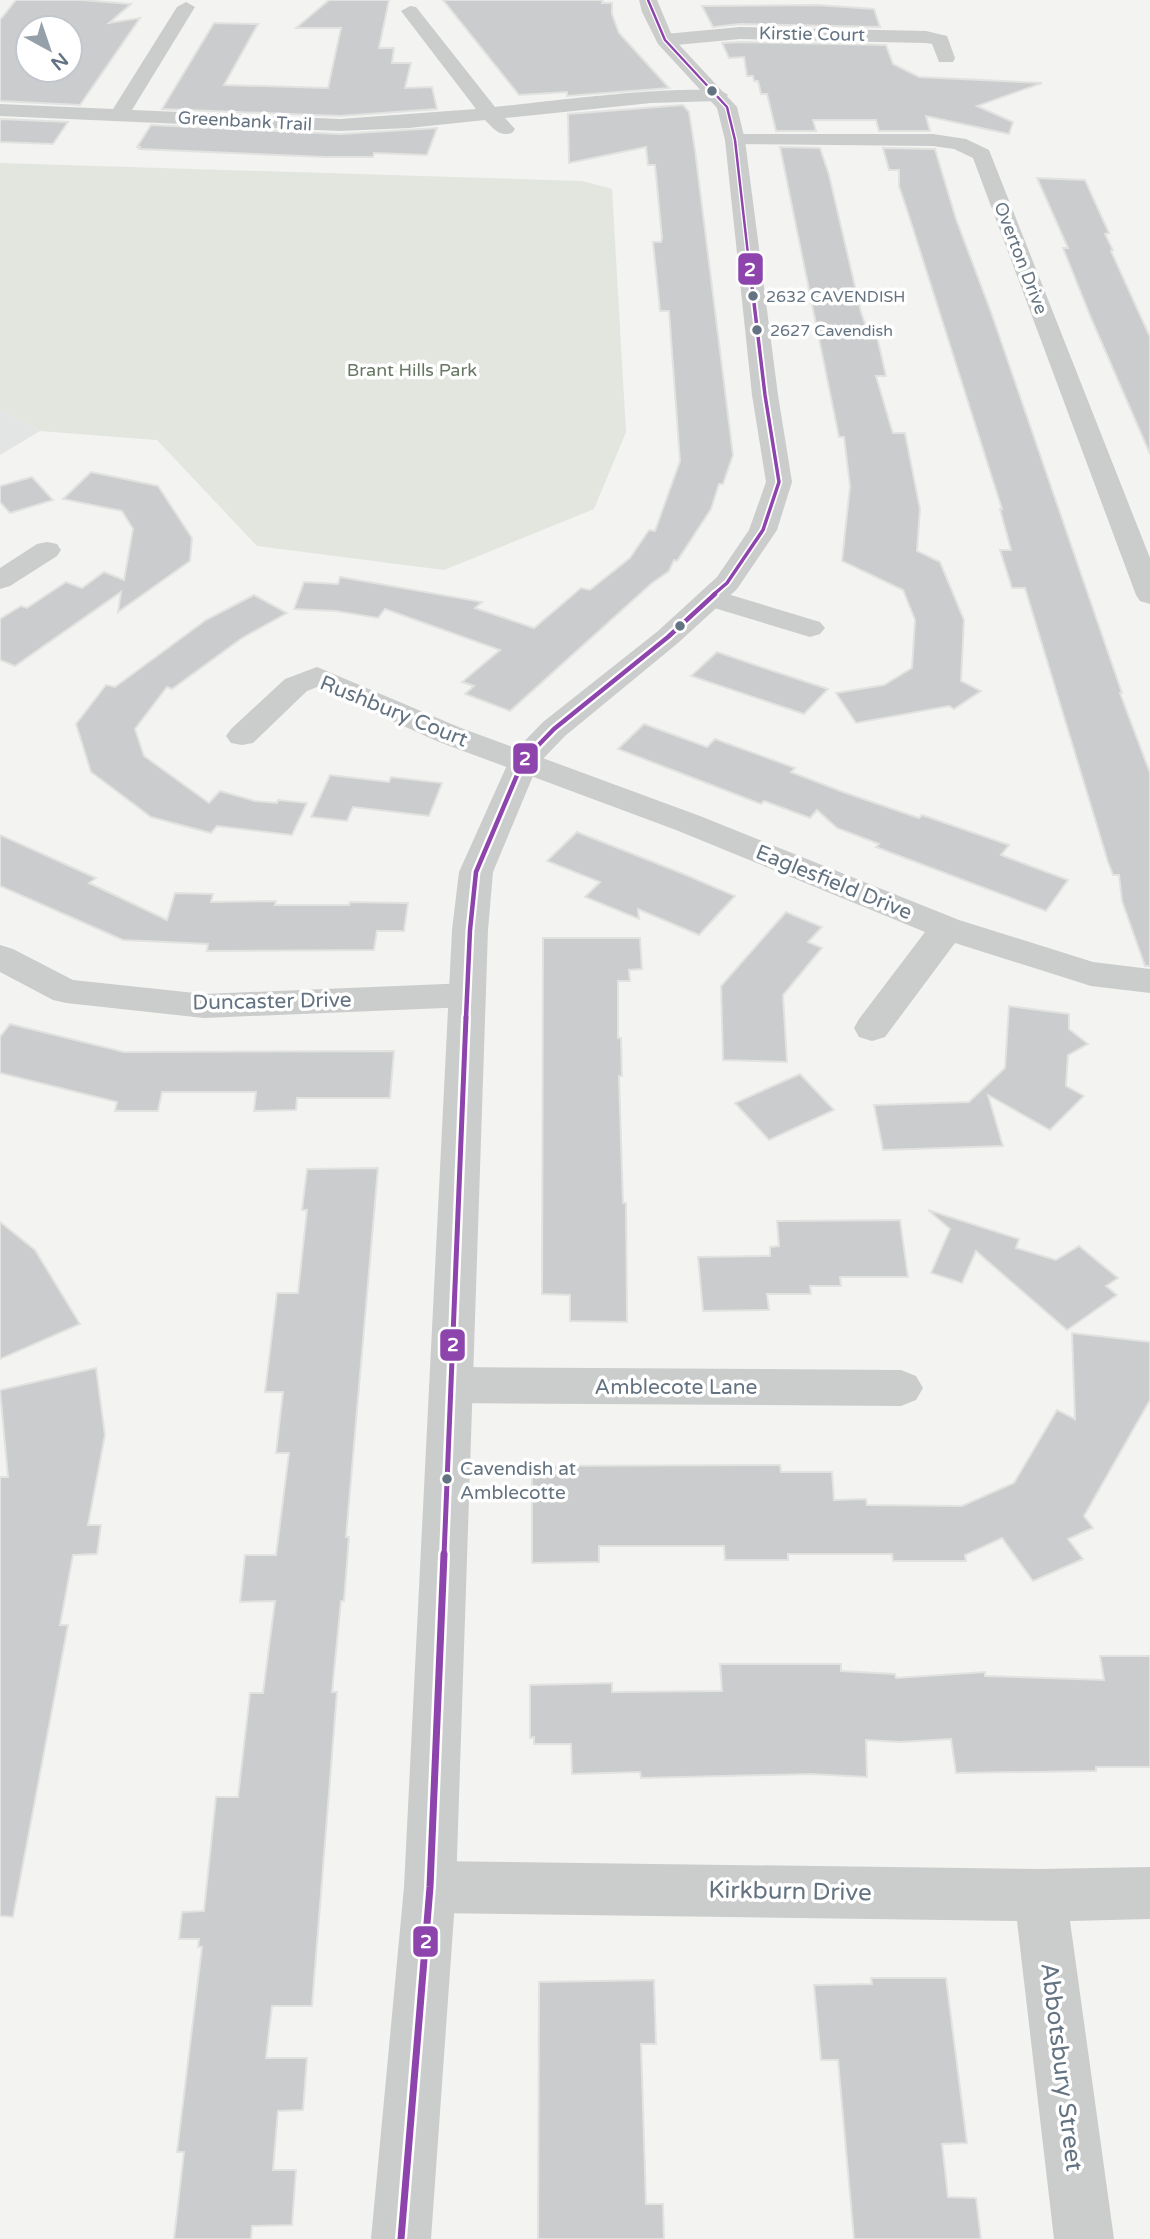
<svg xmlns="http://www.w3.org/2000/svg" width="1150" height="2239" font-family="'Varela Round',sans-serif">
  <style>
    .built { fill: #e3e5e4 }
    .green { fill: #e2e6df }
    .building { fill: #cbcccd; stroke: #e2e2e1; stroke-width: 2; fill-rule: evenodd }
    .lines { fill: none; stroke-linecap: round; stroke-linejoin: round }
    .minor { fill: #cbcccc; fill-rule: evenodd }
    .tertiary { fill: #cbcccc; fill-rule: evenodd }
    .bus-1-far4-casing { stroke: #fff; stroke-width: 5 }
    .bus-1-far3-casing { stroke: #fff; stroke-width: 7 }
    .bus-1-far2-casing { stroke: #fff; stroke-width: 9 }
    .bus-1-far1-casing { stroke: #fff; stroke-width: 10 }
    .bus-1-casing { stroke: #fff; stroke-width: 12 }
    .bus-1-far4 { stroke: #8e44ad; stroke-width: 2.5 }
    .bus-1-far3 { stroke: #8e44ad; stroke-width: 3.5 }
    .bus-1-far2 { stroke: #8e44ad; stroke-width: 4.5 }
    .bus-1-far1 { stroke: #8e44ad; stroke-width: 5 }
    .bus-1 { stroke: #8e44ad; stroke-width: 7 }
    .bus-dot { fill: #647381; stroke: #fff; stroke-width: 2.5 }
    .labels { text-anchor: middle; stroke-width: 7; stroke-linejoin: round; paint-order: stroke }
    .far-bus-label { font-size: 16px; fill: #647381; stroke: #fff; text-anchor: start }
    .far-street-label { font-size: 18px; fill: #647381; stroke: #fff }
    .far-park-label { font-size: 18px; fill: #667862; stroke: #fff }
    .bus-label { font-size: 19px; fill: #647381; stroke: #fff; text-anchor: start }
    .street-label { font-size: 21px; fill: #647381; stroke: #fff }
    .near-street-label { font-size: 24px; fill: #647381; stroke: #fff }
    .line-badge { stroke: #fff; stroke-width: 2.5 }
    .badge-label { font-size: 19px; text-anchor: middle; font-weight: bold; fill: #fff }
  </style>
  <rect width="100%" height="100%" fill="#f3f3f1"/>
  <polygon class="built" points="0,410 40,431 0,455"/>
  <polygon class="green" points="0,163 582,181 612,189 626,432 594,509 444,570 257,546 157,440 40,431 0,410"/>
  <g class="building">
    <path d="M16,0H82L131,4L109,23L140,18L80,105L0,101V20ZM28,28H70V70H28Z"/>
    <polygon points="329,0 389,0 379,48 394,48 392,63 411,63 405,88 432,87 437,109 340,116 162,109 214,23 258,24 224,85 328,88 341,28 296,28"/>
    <polygon points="443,0 603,0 602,3 612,3 612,14 619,33 669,88 567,96 567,92 519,95"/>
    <polygon points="817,5 874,9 880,27 740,24 713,27 702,6"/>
    <polygon points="740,42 886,45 893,64 919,77 1042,83 977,106 1013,122 1009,134 926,116 930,131 879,131 876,120 813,120 816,131 776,131 767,94 761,94 758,81 754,81 753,76 747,76 744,57 729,58 722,43"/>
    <polygon points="683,105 689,112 695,150 733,455 723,484 719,484 711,509 677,561 674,560 669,571 652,583 510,711 465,694 474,686 462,682 500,650 385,609 378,618 336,611 294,609 304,582 338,584 340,577 482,602 475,608 534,628 581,588 590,590 630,558 649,530 655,531 680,461 669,311 660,311 653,242 661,242 662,238 655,165 648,165 646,147 569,163 568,114"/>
    <polygon points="0,119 68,122 53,144 0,142"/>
    <polygon points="151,125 340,134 437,128 427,155 374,153 373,157 326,157 139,149 140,147 137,147"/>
    <polygon points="780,147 820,148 829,175 861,312 869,336 877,336 886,376 876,376 891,427 893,433 905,433 920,509 917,551 940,562 964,620 961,681 981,691 954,709 949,706 856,723 836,693 884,685 912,668 915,620 903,590 842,561 850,486 844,437 839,437"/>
    <polygon points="883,148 935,149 956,219 991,312 1122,693 1120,693 1150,773 1150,966 1145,966 1122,901 1119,875 1113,875 1108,862 1025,588 1012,588 1000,550 1011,550 1000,509 1002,509 909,216 899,186 899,170 889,170"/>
    <polygon points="1037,178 1085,180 1109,233 1105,234 1113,250 1111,251 1150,337 1150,454 1091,318 1063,248 1068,248"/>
    <polygon points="91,472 158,486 192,538 190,561 118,612 121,592 15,666 0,660 0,619 21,606 27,608 66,582 82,588 104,572 124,580 133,529 122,511 63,499"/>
    <polygon points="32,477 53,500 10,513 0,502 0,486"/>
    <polygon points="254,595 287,613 242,638 172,689 167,687 135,729 144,756 209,803 220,791 255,801 277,803 278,800 307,803 292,835 217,826 211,833 151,817 91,772 76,724 106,685 115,687 206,620"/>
    <polygon points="717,652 770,670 828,689 804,714 691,676"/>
    <polygon points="644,724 707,747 715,739 795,768 791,772 843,792 919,818 922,815 1009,845 1001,855 1068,880 1046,911 876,847 879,844 837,828 817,810 810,818 764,801 761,804 618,749"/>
    <polygon points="330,775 389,782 391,777 442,783 429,816 353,807 347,821 311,817"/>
    <polygon points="577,832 681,873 735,896 699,935 638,909 639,919 585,897 600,882 547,861"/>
    <polygon points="0,835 96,878 89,883 167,920 175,893 213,894 211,902 276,901 275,905 349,905 350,902 408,903 404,931 377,931 374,950 207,951 208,944 123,940 0,886"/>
    <polygon points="786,912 822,927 808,942 822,948 783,995 787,1062 723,1060 721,986"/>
    <polygon points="543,938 640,938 642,969 629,970 630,981 618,981 618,1038 621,1038 622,1076 619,1076 623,1203 626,1203 627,1322 570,1321 570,1295 542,1294"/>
    <polygon points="1009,1006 1069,1014 1069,1029 1088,1044 1068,1055 1066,1086 1084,1096 1050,1130 988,1095 1003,1146 883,1150 874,1105 969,1102 1005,1068"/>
    <polygon points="10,1024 124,1052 394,1051 390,1098 297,1098 296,1110 254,1111 256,1092 162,1092 158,1111 115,1111 117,1102 0,1073 0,1037"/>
    <polygon points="800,1074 834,1110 769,1140 735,1103"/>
    <polygon points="378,1168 346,1537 349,1537 344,1601 341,1601 332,1692 337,1692 312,2006 272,2006 266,2058 307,2058 303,2110 278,2111 273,2170 296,2170 292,2225 252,2226 251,2239 174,2239 184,2152 177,2152 202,1947 198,1947 199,1939 179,1939 182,1912 204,1911 216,1797 238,1797 250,1693 263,1693 275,1601 240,1602 245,1555 276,1555 289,1453 276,1453 283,1392 265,1392 277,1293 298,1293 307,1210 302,1210 307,1169"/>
    <polygon points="928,1210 1019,1239 1016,1248 1056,1260 1079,1246 1118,1278 1106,1286 1117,1295 1067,1330 976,1251 962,1283 931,1273 950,1229"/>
    <polygon points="900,1220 908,1277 840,1277 841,1286 810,1286 811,1294 767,1294 769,1310 703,1311 698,1257 770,1256 770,1247 779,1246 777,1221"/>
    <polygon points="0,1222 35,1250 80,1324 0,1359"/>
    <polygon points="1072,1333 1150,1342 1150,1400 1084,1516 1093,1528 1068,1539 1083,1559 1033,1581 1002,1538 965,1555 966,1561 893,1561 892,1554 788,1554 788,1560 725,1560 724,1546 599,1546 599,1562 532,1563 532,1466 780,1465 781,1472 832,1472 834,1500 866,1499 867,1505 962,1506 1014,1483 1057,1410 1075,1419"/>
    <polygon points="96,1368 105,1435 88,1525 101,1525 97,1554 73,1555 60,1625 68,1625 13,1917 0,1916 0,1477 8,1477 0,1390"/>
    <polygon points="1100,1656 1150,1656 1150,1767 1096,1767 1096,1771 956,1773 951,1739 900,1742 866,1740 867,1777 810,1774 641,1778 640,1772 572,1774 571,1744 534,1744 534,1737 530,1738 530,1685 612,1683 612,1692 722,1691 720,1664 841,1664 841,1671 895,1674 896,1678 985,1672 985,1676 1104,1680"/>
    <polygon points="871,1978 946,1978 967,2143 942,2144 948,2197 976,2198 981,2239 854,2239 838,2060 821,2060 814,1985 872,1984"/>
    <polygon points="654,1980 656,2044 641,2044 646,2204 663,2204 664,2239 538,2239 539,1982"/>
  </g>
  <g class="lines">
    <g class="minor">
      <path d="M186,2L195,7L132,110L340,119L476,109L401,11L410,6L416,7L495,107C526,104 716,79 728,95L718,101L651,103L505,118L515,129L512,133C499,137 494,129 485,120L409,128L340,131L0,116V104L113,109L177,7Z"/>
      <polygon points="740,27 926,31 947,36 955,58 953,62 939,62 932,44 926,43 740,39 665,46 656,40 665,34"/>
      <polygon points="735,134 933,134 966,139 989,150 1150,558 1150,604 1140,601 1136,595 973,158 954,149 933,146 728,144 725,140 728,136"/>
      <polygon points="47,542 57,544 61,550 57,556 10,586 0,589 0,568 37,544"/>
      <polygon points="711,589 820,622 825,628 820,634 810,637 701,604 697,598 701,592"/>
      <polygon points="317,667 461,728 700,816 959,920 1093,962 1150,969 1150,993 1091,986 955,943 885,1037 872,1041 859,1037 854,1028 859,1019 925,932 676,830 439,742 317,687 307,691 253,743 242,745 231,743 226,736 231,729 285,679"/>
      <polygon points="0,945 13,949 73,980 204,994 468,983 481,986 486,995 481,1004 468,1007 204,1018 66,1003 53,1000 0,972"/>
      <polygon points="451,1367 901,1370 916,1376 923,1388 916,1400 901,1406 451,1403 436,1397 429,1385 436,1373"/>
      <polygon points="430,1861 1040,1869 1150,1867 1150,1919 1070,1921 1114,2239 1054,2239 1017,1921 430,1913 411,1905 404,1887 411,1869"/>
    </g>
    <polygon class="tertiary" points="639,0 657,0 673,38 737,107 745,140 778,395 792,482 777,530 737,589 678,643 565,736 538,764 493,872 488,930 456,1887 431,2239 371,2239 404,1887 452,930 459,872 512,754 543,722 658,631 717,577 749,530 766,482 752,395 725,140 717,108 658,44 642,12"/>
    <defs>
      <polyline id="bus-1-far4" points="648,0 665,40 727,107 735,140 749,263"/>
      <polyline id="bus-1-far3" points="713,595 727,583 763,530 779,482 765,395 749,261"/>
      <polyline id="bus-1-far2" points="466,1018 470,930 476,872 523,761 554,729 668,637 715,594"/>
      <polyline id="bus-1-far1" points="444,1556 466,1017"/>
      <polyline id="bus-1" points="401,2239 430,1887 444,1554"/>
    </defs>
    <use href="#bus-1-far4" class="bus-1-far4-casing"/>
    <use href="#bus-1-far3" class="bus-1-far3-casing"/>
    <use href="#bus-1-far2" class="bus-1-far2-casing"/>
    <use href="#bus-1-far1" class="bus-1-far1-casing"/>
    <use href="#bus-1" class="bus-1-casing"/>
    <use href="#bus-1-far4" class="bus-1-far4"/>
    <use href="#bus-1-far3" class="bus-1-far3"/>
    <use href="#bus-1-far2" class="bus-1-far2"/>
    <use href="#bus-1-far1" class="bus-1-far1"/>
    <use href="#bus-1" class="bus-1"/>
  </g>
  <g class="bus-dot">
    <circle cx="712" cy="91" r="6"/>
    <circle cx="753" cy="296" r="6"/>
    <circle cx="757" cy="330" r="6"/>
    <circle cx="680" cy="626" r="6"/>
    <circle cx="447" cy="1479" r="6"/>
  </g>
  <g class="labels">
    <g class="far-bus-label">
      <text x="766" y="302">2632 CAVENDISH</text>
      <text x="770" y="336">2627 Cavendish</text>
    </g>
    <g class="far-street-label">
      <text transform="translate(812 34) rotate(1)" y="6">Kirstie Court</text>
      <text transform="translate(245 121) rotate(3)" y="6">Greenbank Trail</text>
      <text transform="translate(1021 258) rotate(69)" y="6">Overton Drive</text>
    </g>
    <g class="far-park-label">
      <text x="412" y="376">Brant Hills Park</text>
    </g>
    <g class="bus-label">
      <text x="460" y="1475">Cavendish at<tspan x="460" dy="24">Amblecotte</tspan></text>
    </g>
    <g class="street-label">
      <text transform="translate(394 711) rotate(22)" y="7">Rushbury Court</text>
      <text transform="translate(834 882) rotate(22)" y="7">Eaglesfield Drive</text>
      <text transform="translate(272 1001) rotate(-1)" y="7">Duncaster Drive</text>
      <text x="676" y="1394">Amblecote Lane</text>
    </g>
    <g class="near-street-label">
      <text transform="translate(790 1891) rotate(1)" y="8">Kirkburn Drive</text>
      <text transform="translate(1062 2067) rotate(83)" y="8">Abbotsbury Street</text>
    </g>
  </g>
  <g class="line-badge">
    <rect x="737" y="252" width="27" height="34" rx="7" fill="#8e44ad"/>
    <rect x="512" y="742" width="27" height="33" rx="7" fill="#8e44ad"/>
    <rect x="439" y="1328" width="27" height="34" rx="7" fill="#8e44ad"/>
    <rect x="412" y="1925" width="27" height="33" rx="7" fill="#8e44ad"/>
  </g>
  <g class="badge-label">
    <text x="750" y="276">2</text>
    <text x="525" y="765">2</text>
    <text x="453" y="1351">2</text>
    <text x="426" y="1948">2</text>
  </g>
  <g transform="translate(49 49) rotate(140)"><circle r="33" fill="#ffffff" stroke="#c1c7cd" stroke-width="2"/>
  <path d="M0-5L12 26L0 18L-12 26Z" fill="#96a0a8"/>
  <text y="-10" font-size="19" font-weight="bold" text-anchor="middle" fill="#647381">N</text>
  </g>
</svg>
